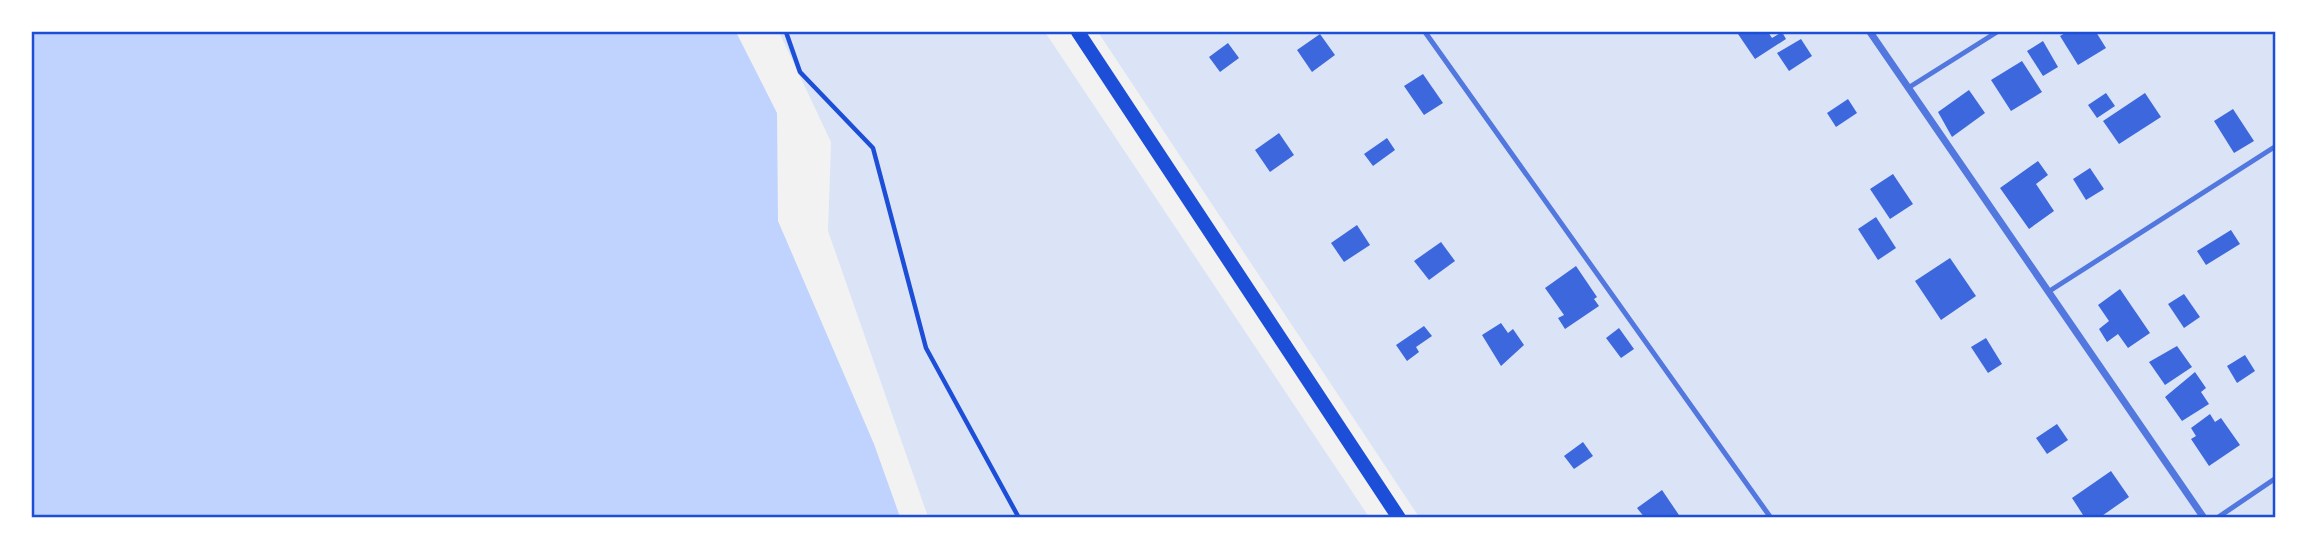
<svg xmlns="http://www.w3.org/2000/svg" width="2307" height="549" font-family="Barlow,sans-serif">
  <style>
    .green { fill: #dbe4f7 }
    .water { fill: #bfd3fe }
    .building { fill: #3d67dc }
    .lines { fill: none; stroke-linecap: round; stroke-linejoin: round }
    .path { stroke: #1d4ed8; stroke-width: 4.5 }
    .service { stroke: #5277de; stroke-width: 5 }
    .minor { stroke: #5277de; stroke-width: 7 }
    .secondary { stroke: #1d4ed8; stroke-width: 14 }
    .neatline { fill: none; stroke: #1d4ed8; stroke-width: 2.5 }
  </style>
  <rect width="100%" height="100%" fill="#f2f2f2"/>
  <g class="green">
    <polygon points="779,32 1045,32 1369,517 928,517 828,231 831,142"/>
    <polygon points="1098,32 2275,32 2275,517 1419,517"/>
  </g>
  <polygon class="water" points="32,32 736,32 777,113 778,221 874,444 900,517 32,517"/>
  <g class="building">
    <polygon points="1743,32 1768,32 1772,38 1782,32 1786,39 1755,59 1738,34"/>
    <polygon points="2067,32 2096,32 2106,48 2078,65 2060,36"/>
    <polygon points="1320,34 1335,55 1312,72 1297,50"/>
    <polygon points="1801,39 1812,56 1789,71 1777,53"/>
    <polygon points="2043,41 2058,67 2043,76 2027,51"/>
    <polygon points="1228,43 1239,58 1220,72 1209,57"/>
    <polygon points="2022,61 2042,92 2011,111 1991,80"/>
    <polygon points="1423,74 1443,103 1424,115 1404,86"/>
    <polygon points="1969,90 1985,113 1952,137 1938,112"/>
    <polygon points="2106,93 2115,106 2097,118 2088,105"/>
    <polygon points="2145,93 2161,117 2119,144 2103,121"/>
    <polygon points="1848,99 1857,113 1836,127 1827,113"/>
    <polygon points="2233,109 2254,141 2234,153 2214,121"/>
    <polygon points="1279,133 1294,155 1270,172 1255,150"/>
    <polygon points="1387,138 1395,150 1373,166 1364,154"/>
    <polygon points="2038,161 2048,175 2036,184 2054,211 2029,229 2000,188"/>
    <polygon points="2090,168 2104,189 2086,200 2073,179"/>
    <polygon points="1893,174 1913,204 1890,219 1870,189"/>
    <polygon points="1876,217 1896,248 1878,260 1858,229"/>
    <polygon points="1357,225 1370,245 1344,262 1331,243"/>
    <polygon points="2231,230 2240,244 2206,265 2197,251"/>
    <polygon points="1441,242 1455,261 1429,280 1414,261"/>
    <polygon points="1950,258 1976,296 1941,320 1915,281"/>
    <polygon points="1576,266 1597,297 1594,299 1599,306 1565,329 1558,318 1564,315 1545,288"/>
    <polygon points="2120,289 2150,333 2128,348 2118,334 2107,342 2099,329 2109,321 2098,305"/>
    <polygon points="2184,294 2200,317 2184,328 2168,304"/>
    <polygon points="1501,323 1508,333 1513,329 1524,345 1501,366 1482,335"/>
    <polygon points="1424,326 1432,336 1416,347 1419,352 1407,361 1396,345"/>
    <polygon points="1619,328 1634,349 1621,358 1606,338"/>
    <polygon points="1986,338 2002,364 1988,373 1971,347"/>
    <polygon points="2177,346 2192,367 2165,385 2149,362"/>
    <polygon points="2245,355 2255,371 2237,383 2227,366"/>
    <polygon points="2195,372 2206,388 2201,392 2209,404 2182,421 2165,397"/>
    <polygon points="2210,414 2215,422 2221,418 2240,445 2209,466 2191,439 2196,436 2191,428"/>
    <polygon points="2057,424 2068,440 2047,454 2036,438"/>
    <polygon points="1583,442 1593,456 1574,469 1564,456"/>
    <polygon points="2111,471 2129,497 2099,518 2085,518 2072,498"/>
    <polygon points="1662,490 1681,518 1645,518 1637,508"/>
  </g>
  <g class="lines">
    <polyline class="path" points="786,32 800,72 873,148 926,348 1019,518"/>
    <g class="service">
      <polyline points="1425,32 1771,518"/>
      <polyline points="1908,88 1997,32"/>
      <polyline points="2048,292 2276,146"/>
      <polyline points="2217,518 2276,478"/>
    </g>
    <polyline class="minor" points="1870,32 2204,518"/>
    <polyline class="secondary" points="1078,32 1399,518"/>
  </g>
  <rect width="2307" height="549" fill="none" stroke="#ffffff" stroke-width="66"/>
  <rect x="33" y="33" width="2241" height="483" class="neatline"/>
</svg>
